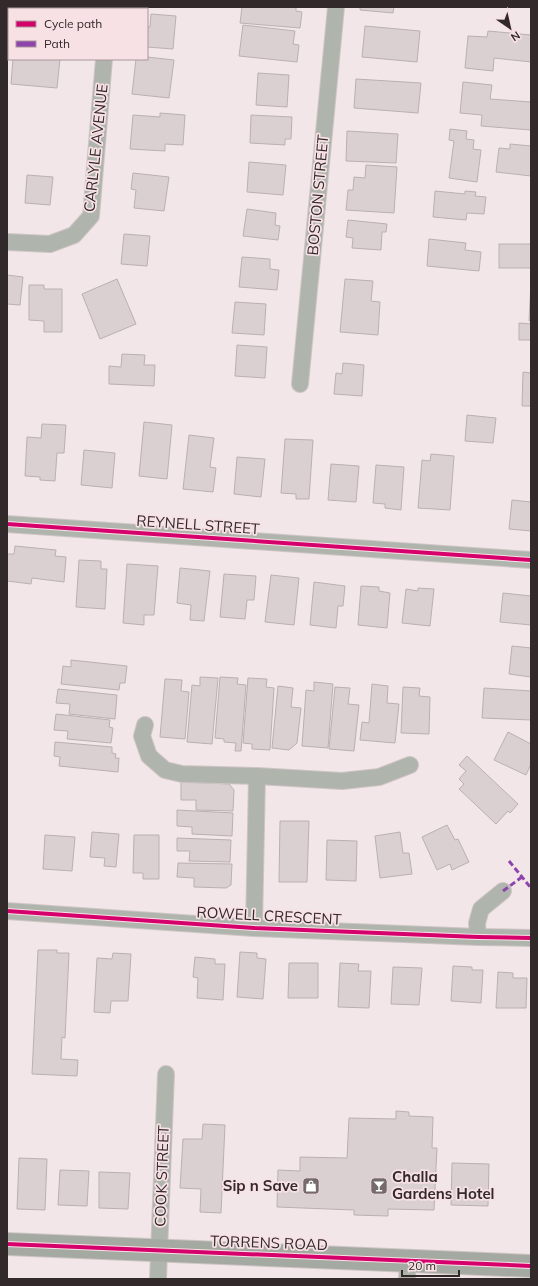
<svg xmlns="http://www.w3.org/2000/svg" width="538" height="1286" font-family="Mulish,sans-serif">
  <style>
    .building { fill: #dad0d2; stroke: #bab0b2 }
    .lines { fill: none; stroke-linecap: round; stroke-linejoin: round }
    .street-casing { stroke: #cfc5c7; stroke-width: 18 }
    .secondary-casing { stroke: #cfc5c7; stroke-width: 24 }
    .street { stroke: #afb5ad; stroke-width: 16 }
    .secondary { stroke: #a4aaa1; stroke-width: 22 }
    .quiet { stroke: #8e44ad; stroke-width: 3; stroke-dasharray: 6 3; stroke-linecap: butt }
    .cycleway-casing { stroke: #f8e1e5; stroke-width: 6 }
    .cycleway { stroke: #d6006c; stroke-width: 4 }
    .labels { text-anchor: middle; stroke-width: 3.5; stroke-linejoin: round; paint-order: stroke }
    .street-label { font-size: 15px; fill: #31292a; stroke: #f8e1e5 }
    .poi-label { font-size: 15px; font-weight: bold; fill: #31292a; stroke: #f8e1e5; text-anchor: start }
  </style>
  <rect width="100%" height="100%" fill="#f3e6e8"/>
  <g class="building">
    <rect x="39" y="7" width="39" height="2"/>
    <polygon points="242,7 296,7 296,11 302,12 300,28 240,23"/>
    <polygon points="360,7 394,7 393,13 360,10"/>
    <polygon points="151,14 176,16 173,49 147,47 147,27 150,27"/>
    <polygon points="243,25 295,31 293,44 299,45 297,62 239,56"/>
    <polygon points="365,26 420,31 417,62 362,57"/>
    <polygon points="488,31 531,35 531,62 494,58 493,71 465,68 468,36 487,37"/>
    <polygon points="147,57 174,60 169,98 132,94 136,59 147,59"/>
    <polygon points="13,59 60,59 57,88 11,84"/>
    <polygon points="258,73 289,75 287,107 256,105"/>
    <polygon points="356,79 421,83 418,113 354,108"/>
    <polygon points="463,82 492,85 490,99 531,102 531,130 481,126 482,115 460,113"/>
    <polygon points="160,113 185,115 183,145 165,144 165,151 130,149 133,115 160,117"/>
    <polygon points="251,115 292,117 291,139 285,139 285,145 250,143"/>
    <polygon points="450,129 467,131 466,139 474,140 473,149 481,150 477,182 449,178 454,141 449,140"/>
    <polygon points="347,131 398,134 396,163 346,161"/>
    <polygon points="510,144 531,146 531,176 496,172 499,148 510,149"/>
    <polygon points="249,162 286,165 283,195 247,192"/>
    <polygon points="366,165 397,167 394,213 346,210 348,190 353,190 354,177 365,178"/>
    <polygon points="133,173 169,177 164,211 134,208 136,190 131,189"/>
    <polygon points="27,175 53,177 50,205 25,203"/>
    <polygon points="435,191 465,194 465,191 476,192 475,196 486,197 484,214 467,213 466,220 433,217"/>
    <polygon points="247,209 276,213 275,225 280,226 278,240 243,236"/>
    <polygon points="348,220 387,224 386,232 382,232 381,250 352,248 353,238 346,237"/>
    <polygon points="124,234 150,236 147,266 121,264"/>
    <polygon points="429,239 466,243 465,250 481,252 479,271 427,266"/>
    <rect x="499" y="244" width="32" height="24"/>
    <polygon points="242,257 270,259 270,269 279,270 277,290 239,287"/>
    <polygon points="7,275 23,277 20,305 7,304"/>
    <polygon points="117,279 136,324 100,339 82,294"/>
    <polygon points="345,279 373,281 371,301 380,302 378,335 340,332"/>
    <polygon points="531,283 531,321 529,321"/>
    <polygon points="29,285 44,285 44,289 62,289 62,332 44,332 44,321 29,320"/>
    <polygon points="235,302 266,304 264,335 232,333"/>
    <polygon points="519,323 531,324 531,340 519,340"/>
    <polygon points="237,345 267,347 265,378 235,376"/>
    <polygon points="122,354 145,355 144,365 155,365 154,386 109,384 109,366 121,367"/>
    <polygon points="343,363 364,365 362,396 334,394 336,373 342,374"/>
    <polygon points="523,372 531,373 531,406 522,406"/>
    <polygon points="467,415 496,418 493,443 465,441"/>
    <polygon points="144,422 172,425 167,479 139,476"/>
    <polygon points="42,424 66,425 64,453 57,453 55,481 40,480 40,477 25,476 27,437 41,438"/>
    <polygon points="189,435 214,438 210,467 216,468 213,492 183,489"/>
    <polygon points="285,439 313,440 309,499 296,499 296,494 281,493"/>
    <polygon points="84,450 115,453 112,488 81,485"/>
    <polygon points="431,454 454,456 450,510 418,508 422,460 430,461"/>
    <polygon points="237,457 265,459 261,497 234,494"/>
    <polygon points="331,464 359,466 356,502 328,500"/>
    <polygon points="376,465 404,467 401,510 385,508 385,504 373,503"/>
    <polygon points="512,500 531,502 531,531 509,529"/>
    <polygon points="15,546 56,550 55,556 66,557 64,582 32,578 31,584 7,581 7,554 14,554"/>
    <polygon points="79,560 101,561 101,569 107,569 105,609 76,607"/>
    <polygon points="127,564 158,566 154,615 144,615 144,625 123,623"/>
    <polygon points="180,568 210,571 204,621 190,620 191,605 177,603"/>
    <polygon points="224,574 256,576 254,600 247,600 245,619 220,617"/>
    <polygon points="271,575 299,578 294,625 265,622"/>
    <polygon points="314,582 345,586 343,606 338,606 336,628 310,625"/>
    <polygon points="361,586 379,587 379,591 390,593 387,628 358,625"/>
    <polygon points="418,588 434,589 430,626 402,623 406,589 418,591"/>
    <polygon points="503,593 531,596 531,625 500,622"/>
    <polygon points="512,646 531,648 531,677 509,674"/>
    <polygon points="71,660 127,666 125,683 120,683 119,690 61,684 63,666 71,667"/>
    <polygon points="200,677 218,678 212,744 187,742 192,685 200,686"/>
    <polygon points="220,677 238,678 237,684 246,685 241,751 235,751 236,743 224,742 224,739 215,738"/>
    <polygon points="248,678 267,679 266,687 274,688 270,750 252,749 252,744 243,743"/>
    <polygon points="165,679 182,680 181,691 189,692 185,739 160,737"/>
    <polygon points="314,682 333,684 328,748 302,746 306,690 314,691"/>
    <polygon points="372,684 388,686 387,703 399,704 395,743 360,740 362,722 369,723"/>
    <polygon points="278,686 293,688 291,707 301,708 297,743 289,750 272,748"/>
    <polygon points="335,687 350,688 348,704 359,705 354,751 329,749"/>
    <polygon points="403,687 420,688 419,696 430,697 429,734 401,733"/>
    <polygon points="484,688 531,691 531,720 482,718"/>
    <polygon points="58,689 117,695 115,719 69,714 70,704 56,703"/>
    <polygon points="56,714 110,720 109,727 113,728 111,743 67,739 68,731 54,730"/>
    <polygon points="508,732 531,744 531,764 526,775 494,760"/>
    <polygon points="55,742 112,747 112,753 116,754 115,758 119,758 118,772 59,766 60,757 54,756"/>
    <polygon points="467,756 518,804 510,813 508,811 496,824 459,789 464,784 459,779 466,771 459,765"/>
    <polygon points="181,782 229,784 234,790 233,811 196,810 196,800 181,800"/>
    <polygon points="177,810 233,813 232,836 192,834 192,827 177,826"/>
    <polygon points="280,821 309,821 307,882 279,882"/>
    <polygon points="447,825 455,840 458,839 469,862 452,870 450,864 437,870 422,837"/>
    <polygon points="92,832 119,834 116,867 104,866 105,858 90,857"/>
    <polygon points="400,832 403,853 409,853 412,874 380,878 375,836"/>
    <polygon points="45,835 75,837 72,871 43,869"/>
    <polygon points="134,835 159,835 159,879 143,879 143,873 133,873"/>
    <polygon points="177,838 231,840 230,862 189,861 190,851 177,851"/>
    <polygon points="327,840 357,841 356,881 326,880"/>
    <polygon points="178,863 232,864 231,885 226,888 194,887 194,878 177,877"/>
    <polygon points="38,950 57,950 57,953 69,953 65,1038 62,1037 61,1059 78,1060 77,1076 32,1074"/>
    <polygon points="240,952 257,953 257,958 266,959 263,999 237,997"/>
    <polygon points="113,953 131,954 128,1001 111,1001 110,1013 94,1012 97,958 112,959"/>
    <polygon points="195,957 215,959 215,964 225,964 223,1000 197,998 198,978 193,977"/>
    <polygon points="289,963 318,963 318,998 288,998"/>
    <polygon points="340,963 359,964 358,971 371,971 369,1008 338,1007"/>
    <polygon points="453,966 472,967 472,970 483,970 481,1003 451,1001"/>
    <polygon points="393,967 422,968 419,1005 391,1004"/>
    <polygon points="498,972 513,973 513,978 527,978 526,1008 496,1008"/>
    <polygon points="396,1111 409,1112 409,1116 433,1117 432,1148 437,1148 434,1210 388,1209 388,1216 354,1215 354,1210 277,1207 278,1170 300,1171 300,1157 347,1158 349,1118 396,1119"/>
    <polygon points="203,1124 225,1125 221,1213 200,1212 201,1189 180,1188 183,1139 202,1139"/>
    <polygon points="19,1158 47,1159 45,1210 17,1209"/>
    <polygon points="452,1163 489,1164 488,1206 451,1205"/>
    <polygon points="60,1170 89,1171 87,1206 58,1205"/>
    <polygon points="99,1172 130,1173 128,1209 99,1208"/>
  </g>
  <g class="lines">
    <defs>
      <g id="street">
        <polyline points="109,9 109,7"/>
        <polyline points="7,242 50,244 74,235 91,216 104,59"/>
        <polyline points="300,384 336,7"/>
        <polyline points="7,524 531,560"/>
        <polyline points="145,725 142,736 149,756 165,770 182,774 257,776 342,781 379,777 410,765"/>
        <polyline points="7,911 254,928 478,937 531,938"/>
        <polyline points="254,928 257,776"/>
        <polyline points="478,937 477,923 481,909 503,891"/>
        <polyline points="158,1279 166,1074"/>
        <polyline points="407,1279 408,1261"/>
      </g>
      <polyline id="secondary" points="7,1244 531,1266"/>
    </defs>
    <use href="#street" class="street-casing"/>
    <use href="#secondary" class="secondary-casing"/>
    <use href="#street" class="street"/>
    <use href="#secondary" class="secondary"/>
    <g class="quiet">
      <polyline points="509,861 531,888"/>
      <polyline points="503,891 522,877"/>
    </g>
    <defs>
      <g id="cycleway">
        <polyline points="7,524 531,560"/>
        <polyline points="7,911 254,928 478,937 531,938"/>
        <polyline points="7,1244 531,1266"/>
      </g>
    </defs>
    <use href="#cycleway" class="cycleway-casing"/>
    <use href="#cycleway" class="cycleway"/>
  </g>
  <defs>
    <symbol id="shop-square" viewBox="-11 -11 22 22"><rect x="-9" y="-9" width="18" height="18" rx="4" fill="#756b6c" stroke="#f8e1e5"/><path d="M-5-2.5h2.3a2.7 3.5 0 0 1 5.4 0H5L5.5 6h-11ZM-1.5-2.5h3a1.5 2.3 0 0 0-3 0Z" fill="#fff"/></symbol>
    <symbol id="bar-square" viewBox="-11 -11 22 22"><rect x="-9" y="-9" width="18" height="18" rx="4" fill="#756b6c" stroke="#f8e1e5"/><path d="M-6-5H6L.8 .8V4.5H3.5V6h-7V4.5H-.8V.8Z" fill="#fff"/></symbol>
  </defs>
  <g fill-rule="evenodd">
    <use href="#shop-square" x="301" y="1176" width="20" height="20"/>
    <use href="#bar-square" x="369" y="1176" width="20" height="20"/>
  </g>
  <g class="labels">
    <g class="street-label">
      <text transform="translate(96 148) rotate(-84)" y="5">CARLYLE AVENUE</text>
      <text transform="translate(318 195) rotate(-85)" y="5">BOSTON STREET</text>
      <text transform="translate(198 525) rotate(4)" y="5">REYNELL STREET</text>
      <text transform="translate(269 916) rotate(3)" y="5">ROWELL CRESCENT</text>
      <text transform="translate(162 1176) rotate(-88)" y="5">COOK STREET</text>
      <text transform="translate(269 1243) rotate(2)" y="5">TORRENS ROAD</text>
    </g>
    <g class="poi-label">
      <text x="392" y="1182">Challa<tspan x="392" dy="17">Gardens Hotel</tspan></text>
      <text x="298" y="1191" text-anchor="end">Sip n Save</text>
    </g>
  </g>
  <rect width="538" height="1286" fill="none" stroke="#31292a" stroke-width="16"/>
  <rect x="8" y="8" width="140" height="52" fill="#f8e1e5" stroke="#a8979a"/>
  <rect x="16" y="21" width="20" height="6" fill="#d6006c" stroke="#a8979a"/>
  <text x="44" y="28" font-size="12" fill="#31292a">Cycle path</text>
  <rect x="16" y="41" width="20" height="6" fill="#8e44ad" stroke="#a8979a"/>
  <text x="44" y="48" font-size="12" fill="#31292a">Path</text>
  <g transform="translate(510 28) rotate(146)" stroke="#f8e1e5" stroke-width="3" paint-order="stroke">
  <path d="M0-3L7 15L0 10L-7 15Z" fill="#31292a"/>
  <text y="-6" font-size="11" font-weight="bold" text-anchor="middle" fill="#31292a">N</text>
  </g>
  <path d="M402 1270v6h57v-6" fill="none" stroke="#31292a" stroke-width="2"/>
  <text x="408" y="1270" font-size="12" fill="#31292a" stroke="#f8e1e5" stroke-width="3" paint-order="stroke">20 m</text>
</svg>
